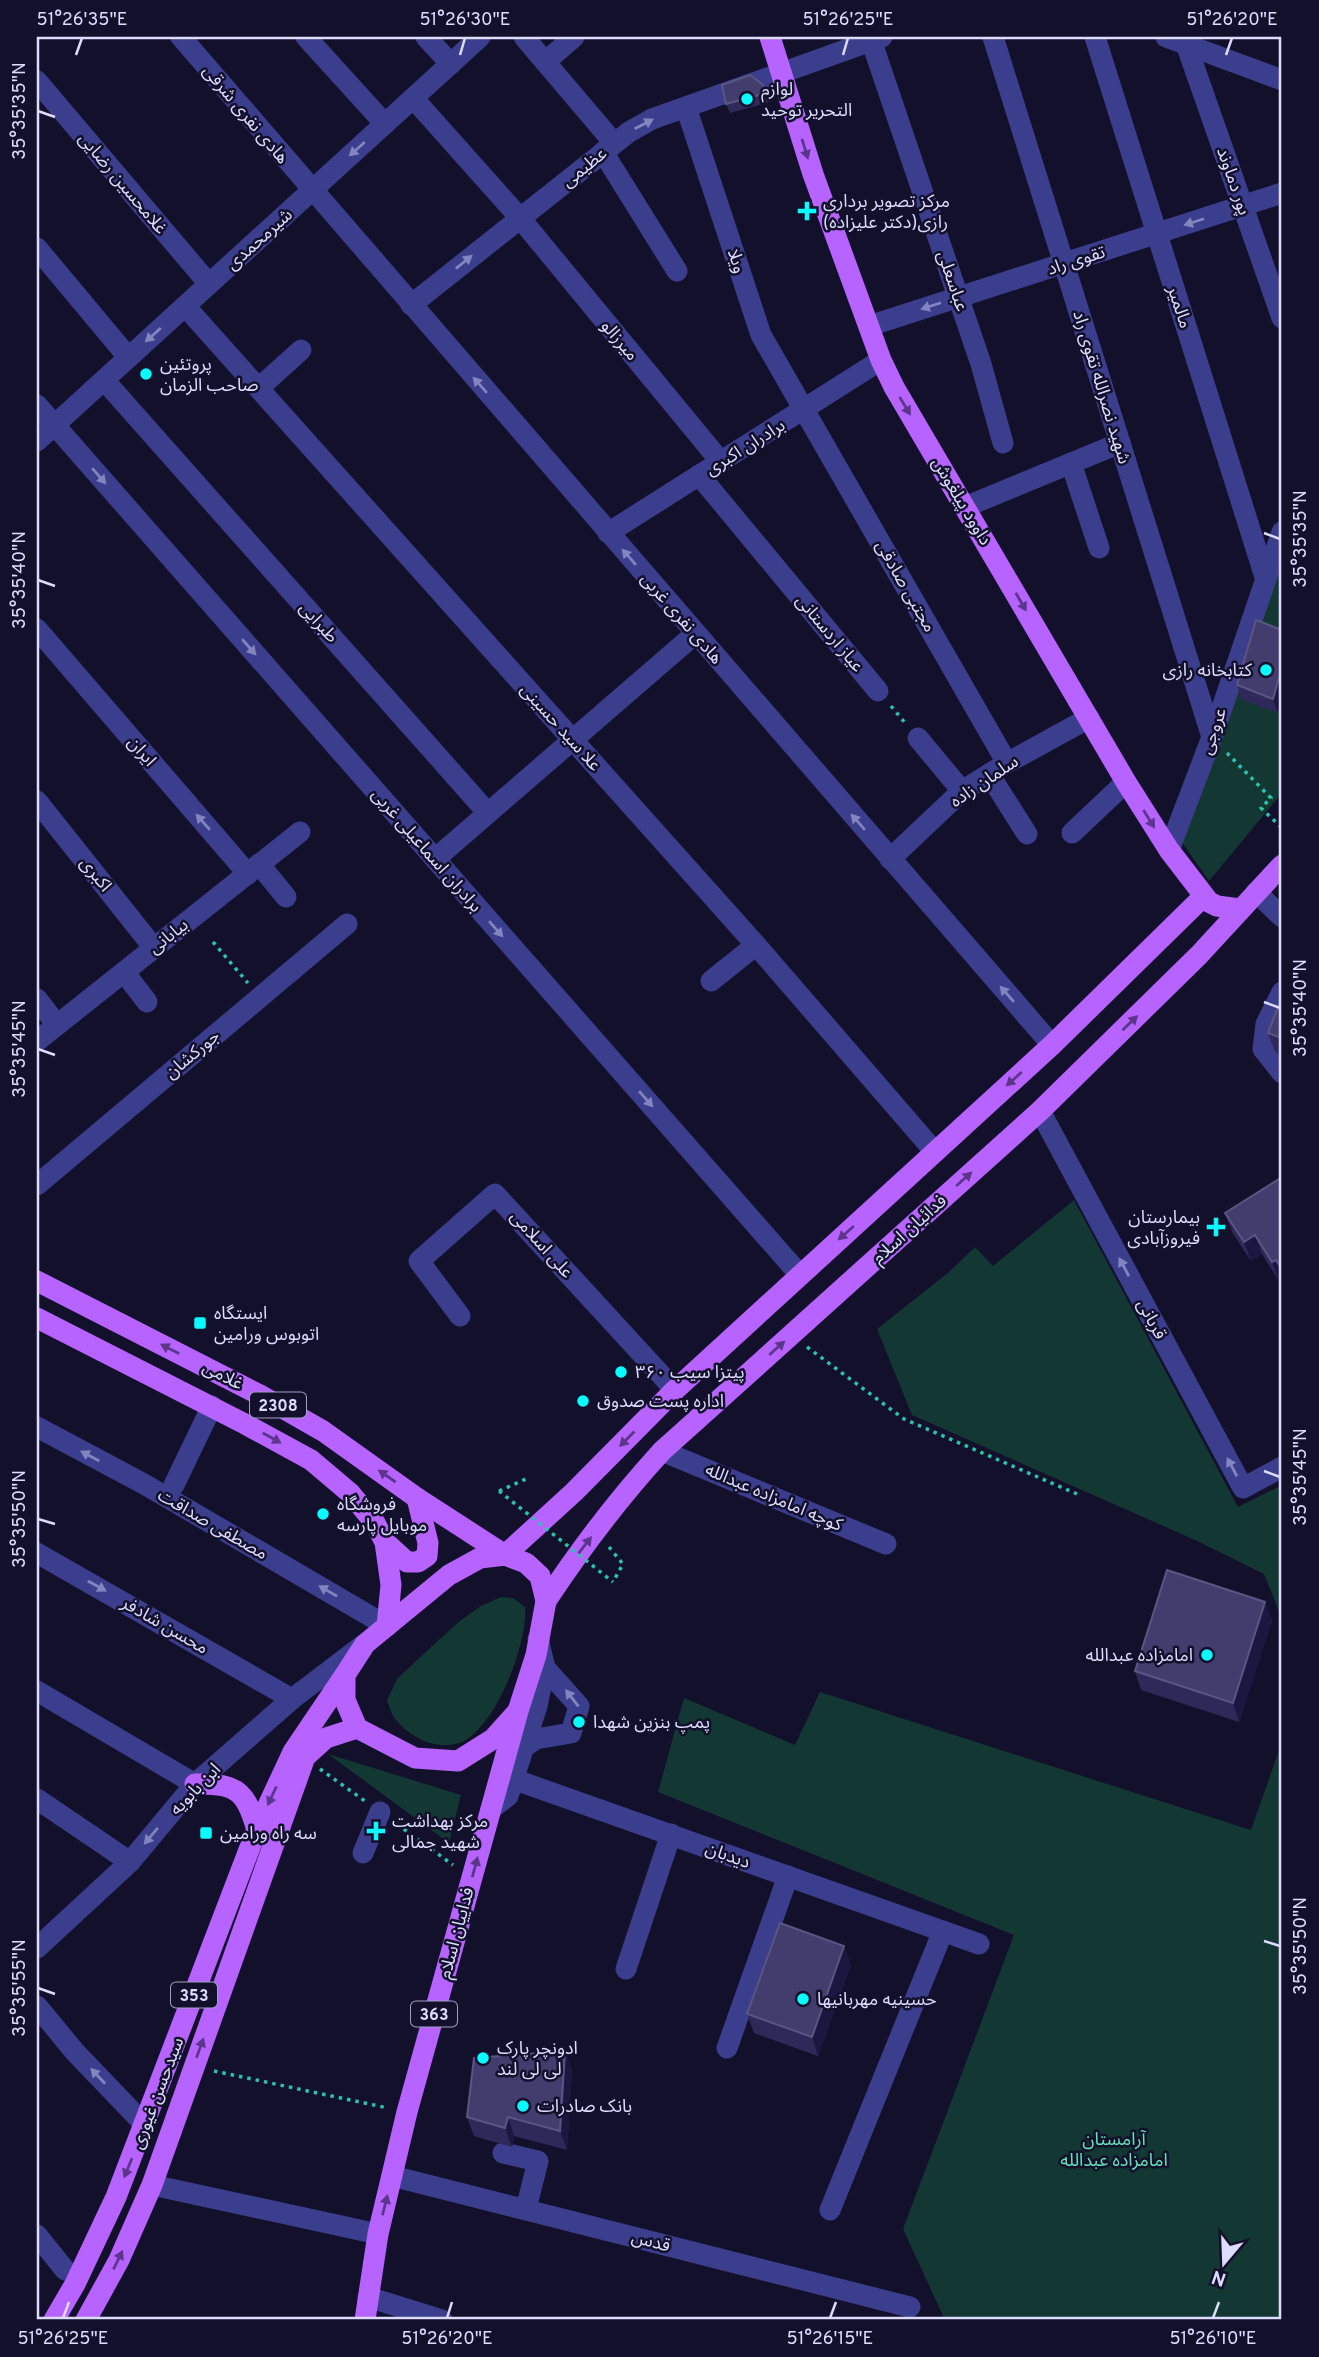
<svg xmlns="http://www.w3.org/2000/svg" width="1319" height="2357" font-family="Overpass,'Noto Sans Arabic',sans-serif">
  <style>
    .green { fill: #133732 }
    .lines { fill: none; stroke-linecap: round; stroke-linejoin: round }
    .path { stroke: #2cc2ac; stroke-width: 3.5; stroke-dasharray: 3.5 5; stroke-linecap: butt }
    .minor { stroke: #3a3e8d; stroke-width: 21 }
    .major { stroke: #b763ff; stroke-width: 21 }
    .path-bridge { stroke: #2cc2ac; stroke-width: 3.5; stroke-dasharray: 3.5 5; stroke-linecap: butt }
    .wall { fill: #2f295a }
    .shaded-wall { fill: #1c1740 }
    .building { fill: #423d6c; stroke: #5a5683; stroke-width: 2 }
    .oneway { fill: #8385c0 }
    .oneway2 { fill: #5d358b }
    .ticks { fill: none; stroke: #dddcff; stroke-width: 2.5 }
    .poi-dot { fill: #08fcff; stroke: #13102c; stroke-width: 2.5 }
    .labels { text-anchor: middle; stroke-width: 5; stroke-linejoin: round; paint-order: stroke }
    .shield { fill: #13102c; stroke: #a09fc0; stroke-width: 2 }
    .shield-label { font-size: 16px; font-weight: bold; fill: #dddcff }
    .poi-label { font-size: 18px; fill: #dddcff; stroke: #13102c; text-anchor: start }
    .street-label { font-size: 18px; fill: #dddcff; stroke: #13102c }
    .park-label { font-size: 18px; fill: #62e5b9; stroke: #13102c }
    .neatline { fill: none; stroke: #dddcff; stroke-width: 2.5 }
    .ticks-label { font-size: 18px; text-anchor: middle; fill: #dddcff }
  </style>
  <rect width="100%" height="100%" fill="#13102c"/>
  <g class="green">
    <polygon points="1282,561 1282,793 1209,881 1179,838"/>
    <polygon points="1074,1200 1238,1507 1282,1485 1282,1619 1264,1574 1195,1540 912,1415 877,1329 949,1272 975,1247 993,1266"/>
    <path d="M501,1597L513,1598L525,1607C528,1642 499,1716 470,1737C455,1749 431,1747 415,1736C399,1726 392,1718 387,1700L397,1679L430,1648L461,1620L481,1606Z"/>
    <polygon points="820,1692 1251,1830 1282,1742 1282,2320 945,2320 903,2229 1014,1935 658,1792 684,1698 795,1745"/>
    <polygon points="328,1754 461,1795 449,1843"/>
  </g>
  <g class="lines">
    <g class="path">
      <polyline points="891,706 906,724"/>
      <polyline points="1227,753 1271,798 1261,808 1282,828"/>
      <polyline points="213,942 248,983"/>
      <polyline points="807,1347 904,1419 1077,1494"/>
      <polyline points="499,1491 526,1479"/>
      <polyline points="609,1547 623,1564 613,1582"/>
      <polyline points="320,1769 365,1801"/>
      <polyline points="397,1824 453,1865"/>
      <polyline points="214,2071 388,2108"/>
    </g>
    <g class="minor">
      <polyline points="181,37 1052,1045"/>
      <polyline points="306,37 385,124"/>
      <polyline points="426,37 451,64"/>
      <polyline points="524,37 614,143"/>
      <polyline points="993,37 1212,737"/>
      <polyline points="1095,37 1265,577"/>
      <polyline points="1166,37 1282,80"/>
      <polyline points="871,40 981,364 1003,443"/>
      <polyline points="1186,44 1282,318"/>
      <polyline points="545,62 574,37"/>
      <polyline points="37,81 209,284"/>
      <polyline points="413,98 520,218 721,462"/>
      <polyline points="686,107 761,335 1007,763"/>
      <polyline points="603,152 677,271"/>
      <polyline points="37,248 128,357"/>
      <polyline points="411,305 629,132 652,119 882,37"/>
      <polyline points="185,306 756,945 935,1152"/>
      <polyline points="869,326 1282,193"/>
      <polyline points="104,380 487,812"/>
      <polyline points="259,388 301,350"/>
      <polyline points="37,405 800,1275"/>
      <polyline points="37,441 480,37"/>
      <polyline points="1071,463 1099,548"/>
      <polyline points="699,475 878,691"/>
      <polyline points="965,507 1120,443"/>
      <polyline points="608,533 881,360"/>
      <polyline points="37,629 248,874"/>
      <polyline points="918,738 962,791"/>
      <polyline points="989,774 1027,834"/>
      <polyline points="37,801 154,948"/>
      <polyline points="1072,833 1126,782"/>
      <polyline points="1169,850 1212,737 1282,532"/>
      <polyline points="435,859 695,634"/>
      <polyline points="890,859 962,791 1007,763 1089,718"/>
      <polyline points="259,864 286,897"/>
      <polyline points="1256,892 1282,917"/>
      <polyline points="124,972 147,1002"/>
      <polyline points="711,981 756,945"/>
      <polyline points="1282,992 1266,1024 1263,1049 1282,1073"/>
      <polyline points="37,999 57,1025"/>
      <polyline points="37,1041 300,832"/>
      <polyline points="1040,1111 1243,1488 1282,1467"/>
      <polyline points="37,1185 347,924"/>
      <polyline points="460,1316 419,1261 495,1194 675,1390"/>
      <polyline points="37,1427 144,1484 387,1626"/>
      <polyline points="662,1451 886,1544"/>
      <polyline points="174,1485 212,1406"/>
      <polyline points="37,1553 292,1699"/>
      <polyline points="37,1691 195,1784"/>
      <polyline points="524,1747 536,1739 571,1733 579,1706 545,1668"/>
      <polyline points="513,1779 979,1944"/>
      <polyline points="37,1799 130,1862"/>
      <polyline points="491,1809 508,1796 537,1706 545,1668 538,1639"/>
      <polyline points="363,1853 380,1812"/>
      <polyline points="37,1948 130,1862 195,1784 292,1699 363,1645"/>
      <polyline points="626,1969 671,1834"/>
      <polyline points="37,2006 75,2052 145,2125"/>
      <polyline points="727,2048 788,1876"/>
      <polyline points="503,2153 538,2161 526,2209"/>
      <polyline points="392,2176 910,2307"/>
      <polyline points="152,2185 378,2234"/>
      <polyline points="830,2210 943,1931"/>
      <polyline points="37,2235 65,2270"/>
      <polyline points="368,2297 442,2320"/>
    </g>
    <g class="major">
      <polyline points="770,37 813,174 881,360 894,387 1126,782 1169,850 1209,902 1217,906 1240,909"/>
      <polyline points="37,1281 258,1394 323,1431 417,1498 505,1555 526,1563 540,1576 546,1601 536,1655 518,1711 493,1739 458,1761 415,1758 357,1728 345,1700 345,1675 365,1644 449,1575 480,1558 505,1555"/>
      <polyline points="37,1318 245,1424 311,1460 350,1493 375,1523 385,1542 391,1585 387,1626"/>
      <polyline points="385,1542 407,1562 418,1562 427,1556 428,1543 417,1498"/>
      <polyline points="505,1555 574,1492 675,1390 1052,1045 1203,897"/>
      <path d="M546,1601C581,1548 619,1498 662,1451L1040,1111L1199,955L1282,865"/>
      <path d="M195,1784C242,1783 246,1794 259,1836"/>
      <polyline points="54,2320 75,2284 116,2197 257,1829 293,1752 345,1675"/>
      <polyline points="86,2320 119,2260 152,2185 305,1757 326,1738 357,1728"/>
      <polyline points="365,2320 378,2234 407,2112 517,1715"/>
    </g>
    <polyline class="path-bridge" points="499,1491 613,1582"/>
  </g>
  <g class="wall">
    <polygon points="767,93 770,102 730,113 726,104"/>
    <polygon points="1282,630 1278,713 1242,700 1237,685"/>
    <polygon points="1282,997 1282,1055 1275,1052 1268,1033"/>
    <polygon points="1282,1177 1282,1279 1279,1281 1262,1254 1251,1261 1232,1232 1225,1213"/>
    <polygon points="1265,1602 1272,1621 1239,1722 1141,1690 1135,1671"/>
    <polygon points="851,1965 818,2056 754,2033 747,2014"/>
    <polygon points="565,2051 572,2070 567,2150 514,2136 512,2147 474,2136 467,2117"/>
  </g>
  <g class="shaded-wall">
    <polygon points="1282,667 1282,699 1278,713 1273,699"/>
    <polygon points="1255,1235 1262,1254 1251,1261 1244,1242"/>
    <polygon points="1276,1260 1282,1277 1282,1279 1279,1281 1272,1262"/>
    <polygon points="1265,1602 1272,1621 1239,1722 1233,1703"/>
    <polygon points="844,1946 851,1965 818,2056 812,2037"/>
    <polygon points="565,2051 572,2070 567,2150 560,2131"/>
    <polygon points="508,2117 514,2136 512,2147 505,2128"/>
  </g>
  <g class="building">
    <polygon points="750,75 762,84 767,93 726,104 722,85"/>
    <polygon points="1256,620 1282,630 1282,667 1273,699 1237,685"/>
    <polygon points="1282,997 1282,1038 1268,1033"/>
    <polygon points="1282,1177 1282,1269 1276,1260 1272,1262 1255,1235 1244,1242 1225,1213"/>
    <polygon points="1167,1570 1265,1602 1233,1703 1135,1671"/>
    <polygon points="780,1923 844,1946 812,2037 747,2014"/>
    <polygon points="565,2051 560,2131 508,2117 505,2128 467,2117 474,2058"/>
  </g>
  <defs><path id="oneway-solid" d="M-6-.8H1V-3.2L6.5 0L1 3.2V.8H-6Z" transform="scale(1.75)"/></defs>
  <g class="oneway">
    <use href="#oneway-solid" transform="translate(644 124) rotate(-27)"/>
    <use href="#oneway-solid" transform="translate(357 149) rotate(138)"/>
    <use href="#oneway-solid" transform="translate(1194 222) rotate(162)"/>
    <use href="#oneway-solid" transform="translate(464 262) rotate(-39)"/>
    <use href="#oneway-solid" transform="translate(931 306) rotate(162)"/>
    <use href="#oneway-solid" transform="translate(153 335) rotate(138)"/>
    <use href="#oneway-solid" transform="translate(480 385) rotate(-131)"/>
    <use href="#oneway-solid" transform="translate(99 476) rotate(49)"/>
    <use href="#oneway-solid" transform="translate(629 557) rotate(-131)"/>
    <use href="#oneway-solid" transform="translate(249 647) rotate(49)"/>
    <use href="#oneway-solid" transform="translate(203 822) rotate(-131)"/>
    <use href="#oneway-solid" transform="translate(858 822) rotate(-131)"/>
    <use href="#oneway-solid" transform="translate(496 929) rotate(49)"/>
    <use href="#oneway-solid" transform="translate(1007 994) rotate(-131)"/>
    <use href="#oneway-solid" transform="translate(646 1099) rotate(49)"/>
    <use href="#oneway-solid" transform="translate(1124 1267) rotate(-118)"/>
    <use href="#oneway-solid" transform="translate(90 1456) rotate(-152)"/>
    <use href="#oneway-solid" transform="translate(1232 1467) rotate(-118)"/>
    <use href="#oneway-solid" transform="translate(97 1586) rotate(29)"/>
    <use href="#oneway-solid" transform="translate(328 1591) rotate(-150)"/>
    <use href="#oneway-solid" transform="translate(572 1698) rotate(-128)"/>
    <use href="#oneway-solid" transform="translate(151 1836) rotate(130)"/>
    <use href="#oneway-solid" transform="translate(98 2076) rotate(-133)"/>
  </g>
  <g class="oneway2">
    <use href="#oneway-solid" transform="translate(805 149) rotate(73)"/>
    <use href="#oneway-solid" transform="translate(905 406) rotate(59)"/>
    <use href="#oneway-solid" transform="translate(1021 602) rotate(60)"/>
    <use href="#oneway-solid" transform="translate(1149 819) rotate(58)"/>
    <use href="#oneway-solid" transform="translate(1130 1023) rotate(-44)"/>
    <use href="#oneway-solid" transform="translate(1014 1079) rotate(138)"/>
    <use href="#oneway-solid" transform="translate(964 1179) rotate(-42)"/>
    <use href="#oneway-solid" transform="translate(846 1233) rotate(138)"/>
    <use href="#oneway-solid" transform="translate(777 1348) rotate(-42)"/>
    <use href="#oneway-solid" transform="translate(170 1349) rotate(-153)"/>
    <use href="#oneway-solid" transform="translate(272 1438) rotate(29)"/>
    <use href="#oneway-solid" transform="translate(627 1439) rotate(135)"/>
    <use href="#oneway-solid" transform="translate(387 1476) rotate(-145)"/>
    <use href="#oneway-solid" transform="translate(585 1545) rotate(-52)"/>
    <use href="#oneway-solid" transform="translate(272 1796) rotate(115)"/>
    <use href="#oneway-solid" transform="translate(475 1867) rotate(-75)"/>
    <use href="#oneway-solid" transform="translate(200 2048) rotate(-70)"/>
    <use href="#oneway-solid" transform="translate(128 2168) rotate(112)"/>
    <use href="#oneway-solid" transform="translate(385 2205) rotate(-76)"/>
    <use href="#oneway-solid" transform="translate(118 2260) rotate(-64)"/>
  </g>
  <path class="ticks" d="M76,55L82,38M460,55L465,38M843,55L848,38M1226,55L1232,38M38,111L55,117M1264,533L1280,539M38,580L55,586M1264,1002L1280,1008M38,1049L55,1055M1264,1471L1280,1477M38,1519L55,1524M1264,1941L1280,1946M38,1988L55,1994M63,2318L69,2302M447,2318L452,2302M830,2318L836,2302M1213,2318L1219,2302"/>
  <g class="poi-dot">
    <circle cx="747" cy="99" r="7"/>
    <path d="M803.5 200.5h7v7h7v7h-7v7h-7v-7h-7v-7h7z"/>
    <circle cx="146" cy="374" r="7"/>
    <circle cx="1266" cy="670" r="7"/>
    <path d="M1212.5 1216.5h7v7h7v7h-7v7h-7v-7h-7v-7h7z"/>
    <rect x="193" y="1316" width="14" height="14" rx="3.5"/>
    <circle cx="621" cy="1372" r="7"/>
    <circle cx="583" cy="1401" r="7"/>
    <circle cx="323" cy="1514" r="7"/>
    <circle cx="1207" cy="1655" r="7"/>
    <circle cx="579" cy="1722" r="7"/>
    <path d="M372.5 1820.5h7v7h7v7h-7v7h-7v-7h-7v-7h7z"/>
    <rect x="199" y="1826" width="14" height="14" rx="3.5"/>
    <circle cx="803" cy="1999" r="7"/>
    <circle cx="483" cy="2058" r="7"/>
    <circle cx="523" cy="2106" r="7"/>
  </g>
  <g class="labels">
    <g class="shield">
      <rect x="250" y="1392.5" width="56" height="25" rx="5"/>
      <rect x="171" y="1982.5" width="46" height="25" rx="5"/>
      <rect x="411" y="2001.5" width="46" height="25" rx="5"/>
    </g>
    <g class="shield-label">
      <text x="278" y="1411">2308</text>
      <text x="194" y="2001">353</text>
      <text x="434" y="2020">363</text>
    </g>
    <g class="poi-label">
      <text x="761" y="95">لوازم<tspan x="761" dy="21">التحریر توحید</tspan></text>
      <text x="823" y="207">مرکز تصویر برداری<tspan x="823" dy="21">رازی(دکتر علیزاده)</tspan></text>
      <text x="160" y="370">پروتئین<tspan x="160" dy="21">صاحب الزمان</tspan></text>
      <text x="1252" y="676" text-anchor="end">کتابخانه رازی</text>
      <text x="1200" y="1223" text-anchor="end">بیمارستان<tspan x="1200" dy="21">فیروزآبادی</tspan></text>
      <text x="214" y="1319">ایستگاه<tspan x="214" dy="21">اتوبوس ورامین</tspan></text>
      <text x="635" y="1378">پیتزا سیب ۳۶۰</text>
      <text x="597" y="1407">اداره پست صدوق</text>
      <text x="337" y="1510">فروشگاه<tspan x="337" dy="21">موبایل پارسه</tspan></text>
      <text x="1193" y="1661" text-anchor="end">امامزاده عبدالله</text>
      <text x="593" y="1728">پمپ بنزین شهدا</text>
      <text x="392" y="1827">مرکز بهداشت<tspan x="392" dy="21">شهید جمالی</tspan></text>
      <text x="220" y="1839">سه راه ورامین</text>
      <text x="817" y="2005">حسینیه مهربانیها</text>
      <text x="497" y="2054">ادونچر پارک<tspan x="497" dy="21">لی لی لند</tspan></text>
      <text x="537" y="2112">بانک صادرات</text>
    </g>
    <g class="street-label">
      <text transform="translate(246 114) rotate(50)" y="6">هادی نفری شرقی</text>
      <text transform="translate(584 167) rotate(-39)" y="6">عظیمی</text>
      <text transform="translate(1234 181) rotate(71)" y="6">پور دماوند</text>
      <text transform="translate(123 183) rotate(50)" y="6">غلامحسین رضایی</text>
      <text transform="translate(259 239) rotate(-42)" y="6">شیرمحمدی</text>
      <text transform="translate(1076 260) rotate(-18)" y="6">تقوی راد</text>
      <text transform="translate(737 261) rotate(72)" y="6">ویلا</text>
      <text transform="translate(953 281) rotate(71)" y="6">عباسعلی</text>
      <text transform="translate(1180 307) rotate(72)" y="6">مالمیر</text>
      <text transform="translate(620 340) rotate(50)" y="6">میرزالو</text>
      <text transform="translate(1102 387) rotate(73)" y="6">شهید نصرالله تقوی راد</text>
      <text transform="translate(745 447) rotate(-32)" y="6">برادران اکبری</text>
      <text transform="translate(962 501) rotate(59)" y="6">داوود پیلغوش</text>
      <text transform="translate(906 586) rotate(60)" y="6">مجتبی صادقی</text>
      <text transform="translate(682 618) rotate(49)" y="6">هادی نفری غربی</text>
      <text transform="translate(319 622) rotate(48)" y="6">طبرایی</text>
      <text transform="translate(830 633) rotate(50)" y="6">عیاز اردستانی</text>
      <text transform="translate(561 727) rotate(48)" y="6">علا سید حسینی</text>
      <text transform="translate(1213 731) rotate(-71)" y="6">عروجی</text>
      <text transform="translate(142 751) rotate(49)" y="6">ایران</text>
      <text transform="translate(984 781) rotate(-34)" y="6">سلمان زاده</text>
      <text transform="translate(427 850) rotate(49)" y="6">برادران اسماعیلی غربی</text>
      <text transform="translate(96 874) rotate(51)" y="6">اکبری</text>
      <text transform="translate(168 936) rotate(-38)" y="6">بیابانی</text>
      <text transform="translate(192 1054) rotate(-40)" y="6">جورکشان</text>
      <text transform="translate(909 1229) rotate(-42)" y="6">فدائیان اسلام</text>
      <text transform="translate(542 1244) rotate(48)" y="6">علی اسلامی</text>
      <text transform="translate(1152 1319) rotate(62)" y="6">قربانی</text>
      <text transform="translate(223 1375) rotate(27)" y="6">غلامی</text>
      <text transform="translate(774 1497) rotate(23)" y="6">کوچه امامزاده عبدالله</text>
      <text transform="translate(213 1524) rotate(30)" y="6">مصطفی صداقت</text>
      <text transform="translate(165 1625) rotate(30)" y="6">محسن شادفر</text>
      <text transform="translate(195 1789) rotate(-46)" y="6">ابن بابویه</text>
      <text transform="translate(728 1855) rotate(20)" y="6">دیدبان</text>
      <text transform="translate(456 1933) rotate(-75)" y="6">فداییان اسلام</text>
      <text transform="translate(157 2093) rotate(-69)" y="6">سیدحسن غیوری</text>
      <text transform="translate(651 2241) rotate(14)" y="6">قدس</text>
    </g>
    <g class="park-label">
      <text x="1114" y="2145">آرامستان<tspan x="1114" dy="21">امامزاده عبدالله</tspan></text>
    </g>
  </g>
  <rect width="1319" height="2357" fill="none" stroke="#13102c" stroke-width="77"/>
  <g transform="translate(1224 2263) rotate(199)" stroke="#13102c" stroke-width="5" paint-order="stroke">
  <path d="M0-5L12 26L0 18L-12 26Z" fill="#dddcff"/>
  <text y="-10" font-size="19" font-weight="bold" text-anchor="middle" fill="#dddcff">N</text>
  </g>
  <rect x="38" y="38" width="1242" height="2280" class="neatline"/>
  <g class="ticks-label">
    <text x="82" y="25">51°26'35"E</text>
    <text x="465" y="25">51°26'30"E</text>
    <text x="848" y="25">51°26'25"E</text>
    <text x="1232" y="25">51°26'20"E</text>
    <text transform="translate(19 111) rotate(-90)" y="6">35°35'35"N</text>
    <text transform="translate(1300 539) rotate(-90)" y="6">35°35'35"N</text>
    <text transform="translate(19 580) rotate(-90)" y="6">35°35'40"N</text>
    <text transform="translate(1300 1008) rotate(-90)" y="6">35°35'40"N</text>
    <text transform="translate(19 1049) rotate(-90)" y="6">35°35'45"N</text>
    <text transform="translate(1300 1477) rotate(-90)" y="6">35°35'45"N</text>
    <text transform="translate(19 1519) rotate(-90)" y="6">35°35'50"N</text>
    <text transform="translate(1300 1946) rotate(-90)" y="6">35°35'50"N</text>
    <text transform="translate(19 1988) rotate(-90)" y="6">35°35'55"N</text>
    <text x="63" y="2344">51°26'25"E</text>
    <text x="447" y="2344">51°26'20"E</text>
    <text x="830" y="2344">51°26'15"E</text>
    <text x="1213" y="2344">51°26'10"E</text>
  </g>
</svg>
